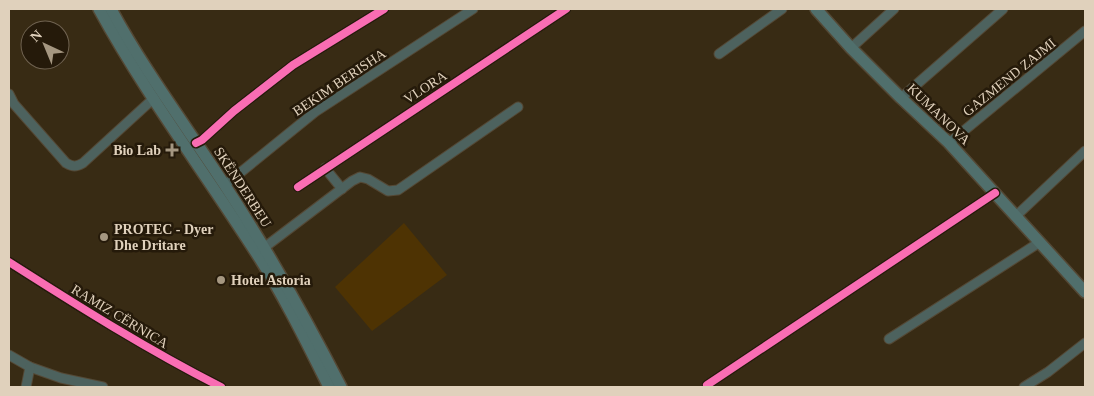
<svg xmlns="http://www.w3.org/2000/svg" width="1094" height="396" font-family="'Times New Roman',serif">
  <style>
    .built { fill: #4e3303 }
    .lines { fill: none; stroke-linecap: round; stroke-linejoin: round }
    .minor-casing { stroke: #544835; stroke-width: 11 }
    .major-casing { stroke: #544835; stroke-width: 14 }
    .minor { stroke: #4d625e; stroke-width: 9 }
    .major { stroke: #506f6c; stroke-width: 11 }
    .cycleway-casing { stroke: #251a0a; stroke-width: 11 }
    .cycleway { stroke: #f96db3; stroke-width: 8 }
    .poi-dot { fill: #a59781; stroke: #251a0a; stroke-width: 2 }
    .labels { text-anchor: middle; stroke-width: 5; stroke-linejoin: round; paint-order: stroke }
    .street-label { font-size: 14px; fill: #e0d1bc; stroke: #251a0a }
    .poi-label { font-size: 14px; font-weight: bold; fill: #e0d1bc; stroke: #251a0a; text-anchor: start }
  </style>
  <rect width="100%" height="100%" fill="#382b14"/>
  <polygon class="built" points="404,223 447,275 372,331 335,287"/>
  <g class="lines">
    <defs>
      <g id="minor">
        <polyline points="851,48 894,9"/>
        <polyline points="719,54 782,9"/>
        <path d="M9,94L14,104L66,163C73,167 76,167 83,163L154,98"/>
        <polyline points="901,98 1003,9"/>
        <polyline points="196,143 202,140 234,111 293,65 384,9"/>
        <polyline points="949,143 1085,31"/>
        <polyline points="325,168 342,189"/>
        <polyline points="224,184 230,181 315,112 473,9"/>
        <polyline points="298,187 566,9"/>
        <polyline points="1016,216 1085,151"/>
        <polyline points="265,247 352,181 360,177 368,179 388,191 398,190 518,107"/>
        <path d="M9,262C78,306 148,350 221,387"/>
        <polyline points="889,339 1040,242"/>
        <polyline points="9,355 30,367 61,378 103,387"/>
        <polyline points="707,385 995,193"/>
        <polyline points="26,387 30,367"/>
        <polyline points="1024,387 1048,372 1085,343"/>
      </g>
      <g id="major">
        <path d="M99,9C145,93 203,170 255,251C283,294 306,341 329,387"/>
        <path d="M111,9C144,70 186,126 224,184C267,249 305,317 341,387"/>
        <polyline points="816,9 851,48 901,98 949,143 1085,292"/>
      </g>
    </defs>
    <use href="#minor" class="minor-casing"/>
    <use href="#major" class="major-casing"/>
    <use href="#minor" class="minor"/>
    <use href="#major" class="major"/>
    <defs>
      <g id="cycleway">
        <polyline points="196,143 202,140 234,111 293,65 384,9"/>
        <polyline points="298,187 566,9"/>
        <path d="M9,262C78,306 148,350 221,387"/>
        <polyline points="707,385 995,193"/>
      </g>
    </defs>
    <use href="#cycleway" class="cycleway-casing"/>
    <use href="#cycleway" class="cycleway"/>
  </g>
  <g class="poi-dot">
    <path d="M169.5 142.5h5v5h5v5h-5v5h-5v-5h-5v-5h5z"/>
    <circle cx="104" cy="237" r="5"/>
    <circle cx="221" cy="280" r="5"/>
  </g>
  <g class="labels">
    <g class="street-label">
      <text transform="translate(1009 77) rotate(-39)" y="5">GAZMEND ZAJMI</text>
      <text transform="translate(339 82) rotate(-34)" y="5">BEKIM BERISHA</text>
      <text transform="translate(425 87) rotate(-33)" y="5">VLORA</text>
      <text transform="translate(939 114) rotate(44)" y="5">KUMANOVA</text>
      <text transform="translate(243 187) rotate(57)" y="5">SKËNDERBEU</text>
      <text transform="translate(120 316) rotate(31)" y="5">RAMIZ CËRNICA</text>
    </g>
    <g class="poi-label">
      <text x="161" y="155" text-anchor="end">Bio Lab</text>
      <text x="114" y="234">PROTEC - Dyer<tspan x="114" dy="16">Dhe Dritare</tspan></text>
      <text x="231" y="285">Hotel Astoria</text>
    </g>
  </g>
  <rect width="1094" height="396" fill="none" stroke="#e0d1bc" stroke-width="20"/>
  <g transform="translate(45 45) rotate(316)"><circle r="24" fill="#251a0a" stroke="#706351"/>
  <path d="M0-4L9 19L0 12L-9 19Z" fill="#a59781"/>
  <text y="-8" font-size="14" font-weight="bold" text-anchor="middle" fill="#e0d1bc">N</text>
  </g>
</svg>
